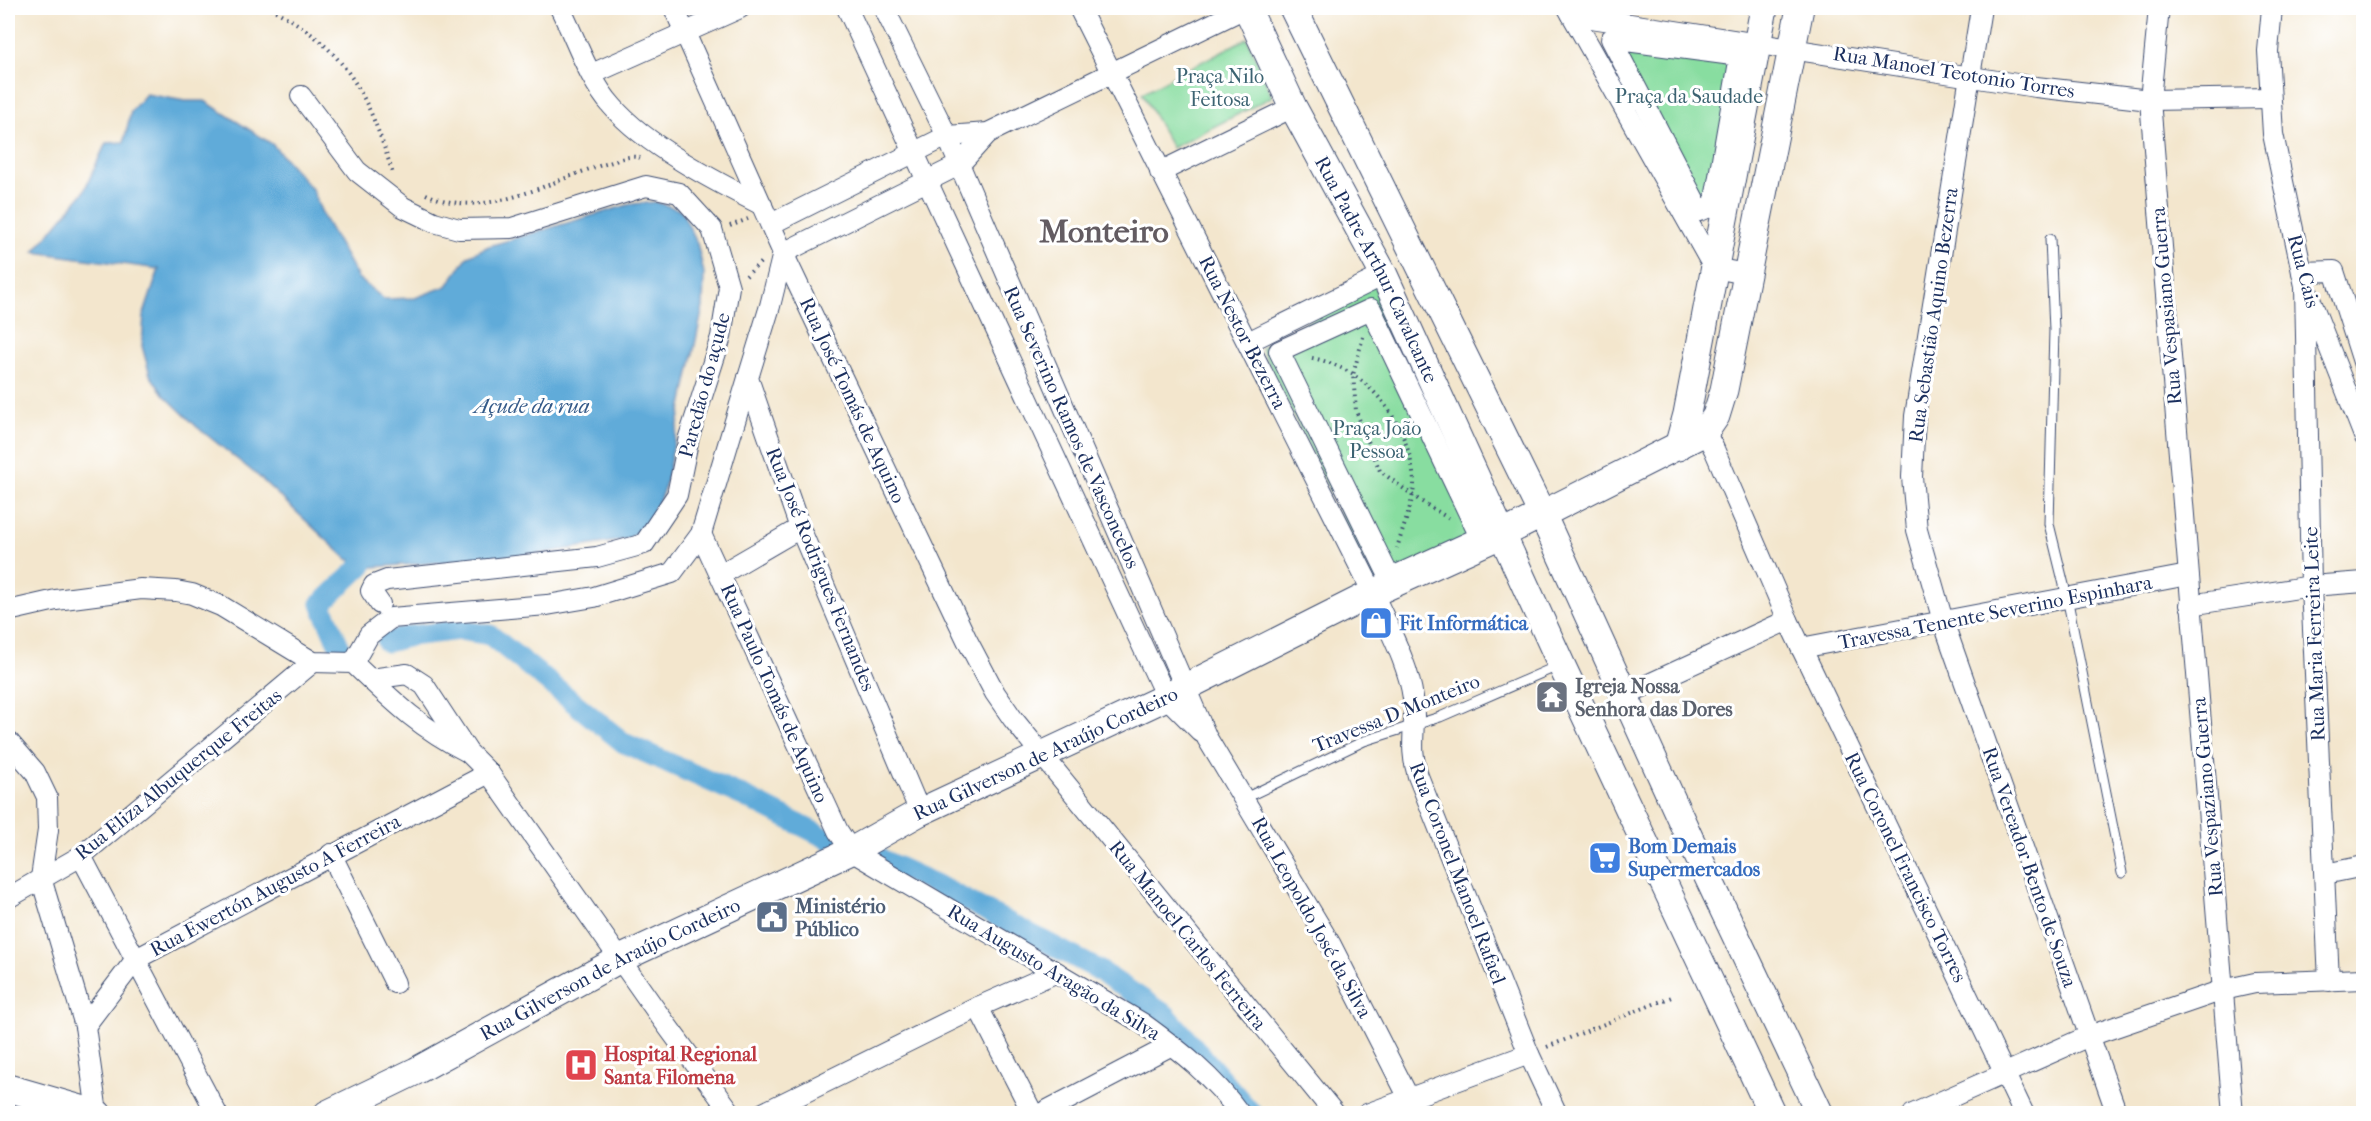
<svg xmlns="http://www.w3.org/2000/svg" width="2371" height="1121" font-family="'IM FELL French Canon',serif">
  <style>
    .green { fill: #88dda0; stroke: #52867f; stroke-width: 1.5 }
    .water { fill: #61abd9; stroke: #3e6d9c; stroke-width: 1.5 }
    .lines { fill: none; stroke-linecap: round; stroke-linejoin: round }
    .canal { stroke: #61abd9; stroke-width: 21 }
    .lane-casing { stroke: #3b4a6f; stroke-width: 11 }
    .street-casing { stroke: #3b4a6f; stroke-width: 22 }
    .secondary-casing { stroke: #3b4a6f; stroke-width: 29 }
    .path { stroke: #3b4a6f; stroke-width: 4; stroke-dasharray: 1.5 4.5; stroke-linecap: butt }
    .lane { stroke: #fff; stroke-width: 9 }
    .street { stroke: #fff; stroke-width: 20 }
    .secondary { stroke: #fff; stroke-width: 27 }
    .labels { text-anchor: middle; stroke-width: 6; stroke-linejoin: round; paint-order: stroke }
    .street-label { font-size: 20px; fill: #1b2f5e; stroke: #fff }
    .park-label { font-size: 20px; fill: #3c6372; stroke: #fff }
    .shop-label { font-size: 20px; font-weight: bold; fill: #366cbe; stroke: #fff; text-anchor: start }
    .worship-label { font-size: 20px; font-weight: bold; fill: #5b616d; stroke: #fff; text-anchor: start }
    .service-label { font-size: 20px; font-weight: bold; fill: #4e5e75; stroke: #fff; text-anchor: start }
    .health-label { font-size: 20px; font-weight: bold; fill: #be3a42; stroke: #fff; text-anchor: start }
    .water-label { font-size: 21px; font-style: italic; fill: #345a89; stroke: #fff }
    .town-label { font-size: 32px; font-weight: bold; fill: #635c62; stroke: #fff }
  </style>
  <rect width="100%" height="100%" fill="#fff"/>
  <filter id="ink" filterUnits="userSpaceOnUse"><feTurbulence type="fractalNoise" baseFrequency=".0167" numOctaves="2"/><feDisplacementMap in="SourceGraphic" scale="12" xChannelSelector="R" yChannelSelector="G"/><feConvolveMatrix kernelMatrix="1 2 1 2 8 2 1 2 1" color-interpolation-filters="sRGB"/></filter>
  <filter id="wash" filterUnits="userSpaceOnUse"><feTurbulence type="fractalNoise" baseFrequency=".008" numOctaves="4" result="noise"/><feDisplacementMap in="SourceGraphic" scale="24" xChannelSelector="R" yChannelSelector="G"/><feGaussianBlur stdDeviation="1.35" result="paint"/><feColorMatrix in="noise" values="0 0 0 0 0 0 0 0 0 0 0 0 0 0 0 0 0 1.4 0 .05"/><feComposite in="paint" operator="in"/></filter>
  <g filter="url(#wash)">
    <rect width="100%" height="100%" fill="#f3e6cd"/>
    <g class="green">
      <polygon points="1247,38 1272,97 1172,148 1142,93"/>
      <polygon points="1611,39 1740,56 1714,205 1700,211"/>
      <polygon points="1374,285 1492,531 1375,584 1261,348"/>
    </g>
    <polygon class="water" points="146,94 185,101 205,101 272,144 312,189 324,218 358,278 384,299 415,298 447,286 468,256 489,246 631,204 656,202 681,210 697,243 704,273 703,307 665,486 653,516 629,539 519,557 373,567 347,559 257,475 197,427 164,395 150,375 142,346 144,314 159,269 34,252 83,193 106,143 124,142 131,111"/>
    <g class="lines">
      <g class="canal">
        <polyline points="387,642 410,636 459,630 490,635 624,743 745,797 830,840"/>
        <polyline points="340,648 321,604 363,564"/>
        <polyline points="876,857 935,884 1097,969 1166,1015 1252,1114"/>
      </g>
    </g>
  </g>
  <g filter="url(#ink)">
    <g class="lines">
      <defs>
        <g id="lane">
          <polyline points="2050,239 2054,330 2049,524 2067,597 2122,873"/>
          <polyline points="1245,798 1364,741 1440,717 1560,665"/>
        </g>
        <g id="street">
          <path d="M560,8C576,39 588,79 612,106C645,145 716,182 762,205"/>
          <polyline points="674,8 783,253 967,640 995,693 1013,719 1335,1114"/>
          <polyline points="847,8 1166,697 1201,732"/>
          <polyline points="884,8 947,136 1207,738 1331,945 1417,1114"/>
          <path d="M1079,8L1373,593C1387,626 1408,662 1413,698C1417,728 1408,745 1418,776L1529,1054L1557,1114"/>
          <polyline points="1568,8 1714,268 1746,274"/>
          <polyline points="1981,8 1915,416 1912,477 1917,530 1943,621 2117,1114"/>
          <polyline points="2159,8 2150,100 2233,1114"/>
          <polyline points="2272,8 2268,51 2273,134 2302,272 2305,286 2364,436"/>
          <polyline points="1572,15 2036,87 2150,100 2270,98"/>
          <polygon points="1611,39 1740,56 1714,205 1700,211"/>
          <polyline points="592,74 740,8"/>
          <polyline points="301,96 357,171 403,207 434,222 459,229 512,228 646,186 679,193 712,229 729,287 721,337 689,437 677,495 644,544 597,557 387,580 374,585 371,591 380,604"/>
          <polyline points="1160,172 1293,107"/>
          <polyline points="771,224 947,136 988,133 1245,8"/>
          <polyline points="783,253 770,306 748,378 800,528 920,812"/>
          <polyline points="783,253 959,165 988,133"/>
          <polyline points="2302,272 2334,271 2364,365"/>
          <polyline points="2305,286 2311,586 2329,981"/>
          <polygon points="1371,309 1480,537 1390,578 1279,351"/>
          <polyline points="1248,342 1384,275"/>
          <polyline points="1696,423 1705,432 1714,449 1788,620 2024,1114"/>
          <path d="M701,534L838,831L851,851L1142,1023C1178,1049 1214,1077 1240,1114"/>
          <polyline points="721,574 800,528"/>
          <polyline points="2190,605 2311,586 2364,582"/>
          <path d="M8,611L56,600L141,589L176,591L192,594L221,606L313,662L353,663C391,699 417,726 466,751"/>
          <polyline points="1801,648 2188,575"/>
          <polyline points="353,663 369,635 391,618 547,605 594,597 672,573 701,534 748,378"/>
          <polyline points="371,679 407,674 424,685 468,752 489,773 657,1012 732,1114"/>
          <polyline points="1625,695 1788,620"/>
          <polyline points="8,741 35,772 47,797 48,830 41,878 85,1026 97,1113"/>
          <polyline points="331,854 395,983"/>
          <polyline points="81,856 217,1114"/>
          <polyline points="2325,874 2364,866"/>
          <polyline points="8,898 81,856 313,662"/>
          <polyline points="978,1007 1033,1114"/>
          <polyline points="85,1026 136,959 489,773"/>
          <polyline points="761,1114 978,1007 1057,972"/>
          <polyline points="1040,1114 1172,1045"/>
          <polyline points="1367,1114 1529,1054"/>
          <polyline points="1913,1114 2089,1036 2223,990 2255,983 2364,979"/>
        </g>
        <g id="secondary">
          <path id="s1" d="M1247,8L1293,107L1384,275L1561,664L1772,1114"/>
          <polyline points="1293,8 1542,514 1689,837 1820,1114"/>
          <polyline points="1678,447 1687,414 1764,8"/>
          <polyline points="8,1088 98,1114"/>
          <path id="s2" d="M327,1114L416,1071L620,959L851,851L920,812L1166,697L1373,593L1503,534L1705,432L1716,416L1724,390L1800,8"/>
        </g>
      </defs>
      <use href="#lane" class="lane-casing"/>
      <use href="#street" class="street-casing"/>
      <use href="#secondary" class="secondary-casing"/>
      <g class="path">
        <path d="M270,8C347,48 368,95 393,174"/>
        <path d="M426,194C488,223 550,179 609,163C619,160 631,154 640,158"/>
        <polyline points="730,226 748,219"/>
        <polyline points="746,276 762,261"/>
        <polyline points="1363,337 1353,375 1356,411 1380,471 1419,500 1448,518"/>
        <path d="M1312,358C1370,369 1409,424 1414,481C1415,498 1402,531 1397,548"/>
        <polyline points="1547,1047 1674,996"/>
      </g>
      <use href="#lane" class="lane"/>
      <use href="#street" class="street"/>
      <use href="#secondary" class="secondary"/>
    </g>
  </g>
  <defs>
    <symbol id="shop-square" viewBox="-11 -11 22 22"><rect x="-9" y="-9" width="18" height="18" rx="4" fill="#3f7fe0" stroke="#fff"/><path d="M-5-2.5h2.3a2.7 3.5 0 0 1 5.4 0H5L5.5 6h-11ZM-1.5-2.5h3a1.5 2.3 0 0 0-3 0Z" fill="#fff"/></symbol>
    <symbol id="temple-square" viewBox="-11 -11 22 22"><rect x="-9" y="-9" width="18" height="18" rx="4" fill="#6b7280" stroke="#fff"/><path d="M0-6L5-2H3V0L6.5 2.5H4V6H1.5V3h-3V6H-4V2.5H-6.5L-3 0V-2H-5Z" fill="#fff"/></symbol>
    <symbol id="supermarket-square" viewBox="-11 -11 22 22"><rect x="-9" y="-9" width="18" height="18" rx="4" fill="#3f7fe0" stroke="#fff"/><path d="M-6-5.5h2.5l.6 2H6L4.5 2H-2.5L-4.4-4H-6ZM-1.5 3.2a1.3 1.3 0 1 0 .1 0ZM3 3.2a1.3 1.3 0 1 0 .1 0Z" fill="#fff"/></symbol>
    <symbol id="civic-square" viewBox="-11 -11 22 22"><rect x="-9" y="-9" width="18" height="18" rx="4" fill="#5c6f8a" stroke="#fff"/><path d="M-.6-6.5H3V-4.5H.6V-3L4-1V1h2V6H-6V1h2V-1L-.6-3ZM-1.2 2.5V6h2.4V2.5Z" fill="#fff"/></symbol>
    <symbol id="hospital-square" viewBox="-11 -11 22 22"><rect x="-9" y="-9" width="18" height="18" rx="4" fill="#e0444e" stroke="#fff"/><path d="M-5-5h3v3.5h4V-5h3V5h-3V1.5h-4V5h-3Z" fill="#fff"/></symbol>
  </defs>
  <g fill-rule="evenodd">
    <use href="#shop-square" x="1357" y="604" width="38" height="38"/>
    <use href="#temple-square" x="1533" y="678" width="38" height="38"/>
    <use href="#supermarket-square" x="1586" y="839" width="38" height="38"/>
    <use href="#civic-square" x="753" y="898" width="38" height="38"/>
    <use href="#hospital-square" x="562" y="1046" width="38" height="38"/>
  </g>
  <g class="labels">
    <g class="street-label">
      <text transform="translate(1954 72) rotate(9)" y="7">Rua Manoel Teotonio Torres</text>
      <text dy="7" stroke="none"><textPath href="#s1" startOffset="292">Rua Padre Arthur Cavalcante</textPath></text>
      <text transform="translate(2304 271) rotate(75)" y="7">Rua Cais</text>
      <text transform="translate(2166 306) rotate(-95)" y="7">Rua Vespasiano Guerra</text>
      <text transform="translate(1933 315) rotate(-82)" y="7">Rua Sebastião Aquino Bezerra</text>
      <text transform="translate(1243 332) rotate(63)" y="7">Rua Nestor Bezerra</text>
      <text transform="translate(704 385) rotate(-75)" y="7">Paredão do açude</text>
      <text transform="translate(853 400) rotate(65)" y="7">Rua José Tomás de Aquino</text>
      <text transform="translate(1072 427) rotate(66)" y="7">Rua Severino Ramos de Vasconcelos</text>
      <text transform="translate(821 569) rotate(68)" y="7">Rua José Rodrigues Fernandes</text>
      <text transform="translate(1995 612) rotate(-11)" y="7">Travessa Tenente Severino Espinhara</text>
      <text transform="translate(2314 634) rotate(-92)" y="7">Rua Maria Ferreira Leite</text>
      <text transform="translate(775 693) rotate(66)" y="7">Rua Paulo Tomás de Aquino</text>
      <text transform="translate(1396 713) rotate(-22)" y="7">Travessa D Monteiro</text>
      <text dy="7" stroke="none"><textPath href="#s2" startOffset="804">Rua Gilverson de Araújo Cordeiro</textPath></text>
      <text transform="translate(178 774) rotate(-39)" y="7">Rua Eliza Albuquerque Freitas</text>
      <text transform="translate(2207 797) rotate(-95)" y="7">Rua Vespaziano Guerra</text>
      <text transform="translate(1906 867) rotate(64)" y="7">Rua Coronel Francisco Torres</text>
      <text transform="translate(2030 867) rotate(71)" y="7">Rua Vereador Bento de Souza</text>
      <text transform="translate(1458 873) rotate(69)" y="7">Rua Coronel Manoel Rafael</text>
      <text transform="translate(275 885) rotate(-28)" y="7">Rua Ewertón Augusto A Ferreira</text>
      <text transform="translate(1312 917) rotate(61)" y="7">Rua Leopoldo José da Silva</text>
      <text transform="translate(1188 935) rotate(51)" y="7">Rua Manoel Carlos Ferreira</text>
      <text dy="7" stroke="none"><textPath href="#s2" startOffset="318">Rua Gilverson de Araújo Cordeiro</textPath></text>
      <text transform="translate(1054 972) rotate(31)" y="7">Rua Augusto Aragão da Silva</text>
    </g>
    <g class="park-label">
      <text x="1220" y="83">Praça Nilo<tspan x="1220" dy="23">Feitosa</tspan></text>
      <text x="1689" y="103">Praça da Saudade</text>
      <text x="1377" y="435">Praça João<tspan x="1377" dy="23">Pessoa</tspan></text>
    </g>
    <g class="shop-label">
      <text x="1399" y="630">Fit Informática</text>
      <text x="1628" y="853">Bom Demais<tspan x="1628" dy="23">Supermercados</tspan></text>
    </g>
    <g class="worship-label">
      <text x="1575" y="693">Igreja Nossa<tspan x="1575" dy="23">Senhora das Dores</tspan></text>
    </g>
    <g class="service-label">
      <text x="795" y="913">Ministério<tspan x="795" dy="23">Público</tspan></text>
    </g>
    <g class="health-label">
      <text x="604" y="1061">Hospital Regional<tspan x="604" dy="23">Santa Filomena</tspan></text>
    </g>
    <g class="water-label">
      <text x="532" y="413">Açude da rua</text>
    </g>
    <g class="town-label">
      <text x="1104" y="242">Monteiro</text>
    </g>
  </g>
  <rect width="2371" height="1121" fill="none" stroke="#fff" stroke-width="30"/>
</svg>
